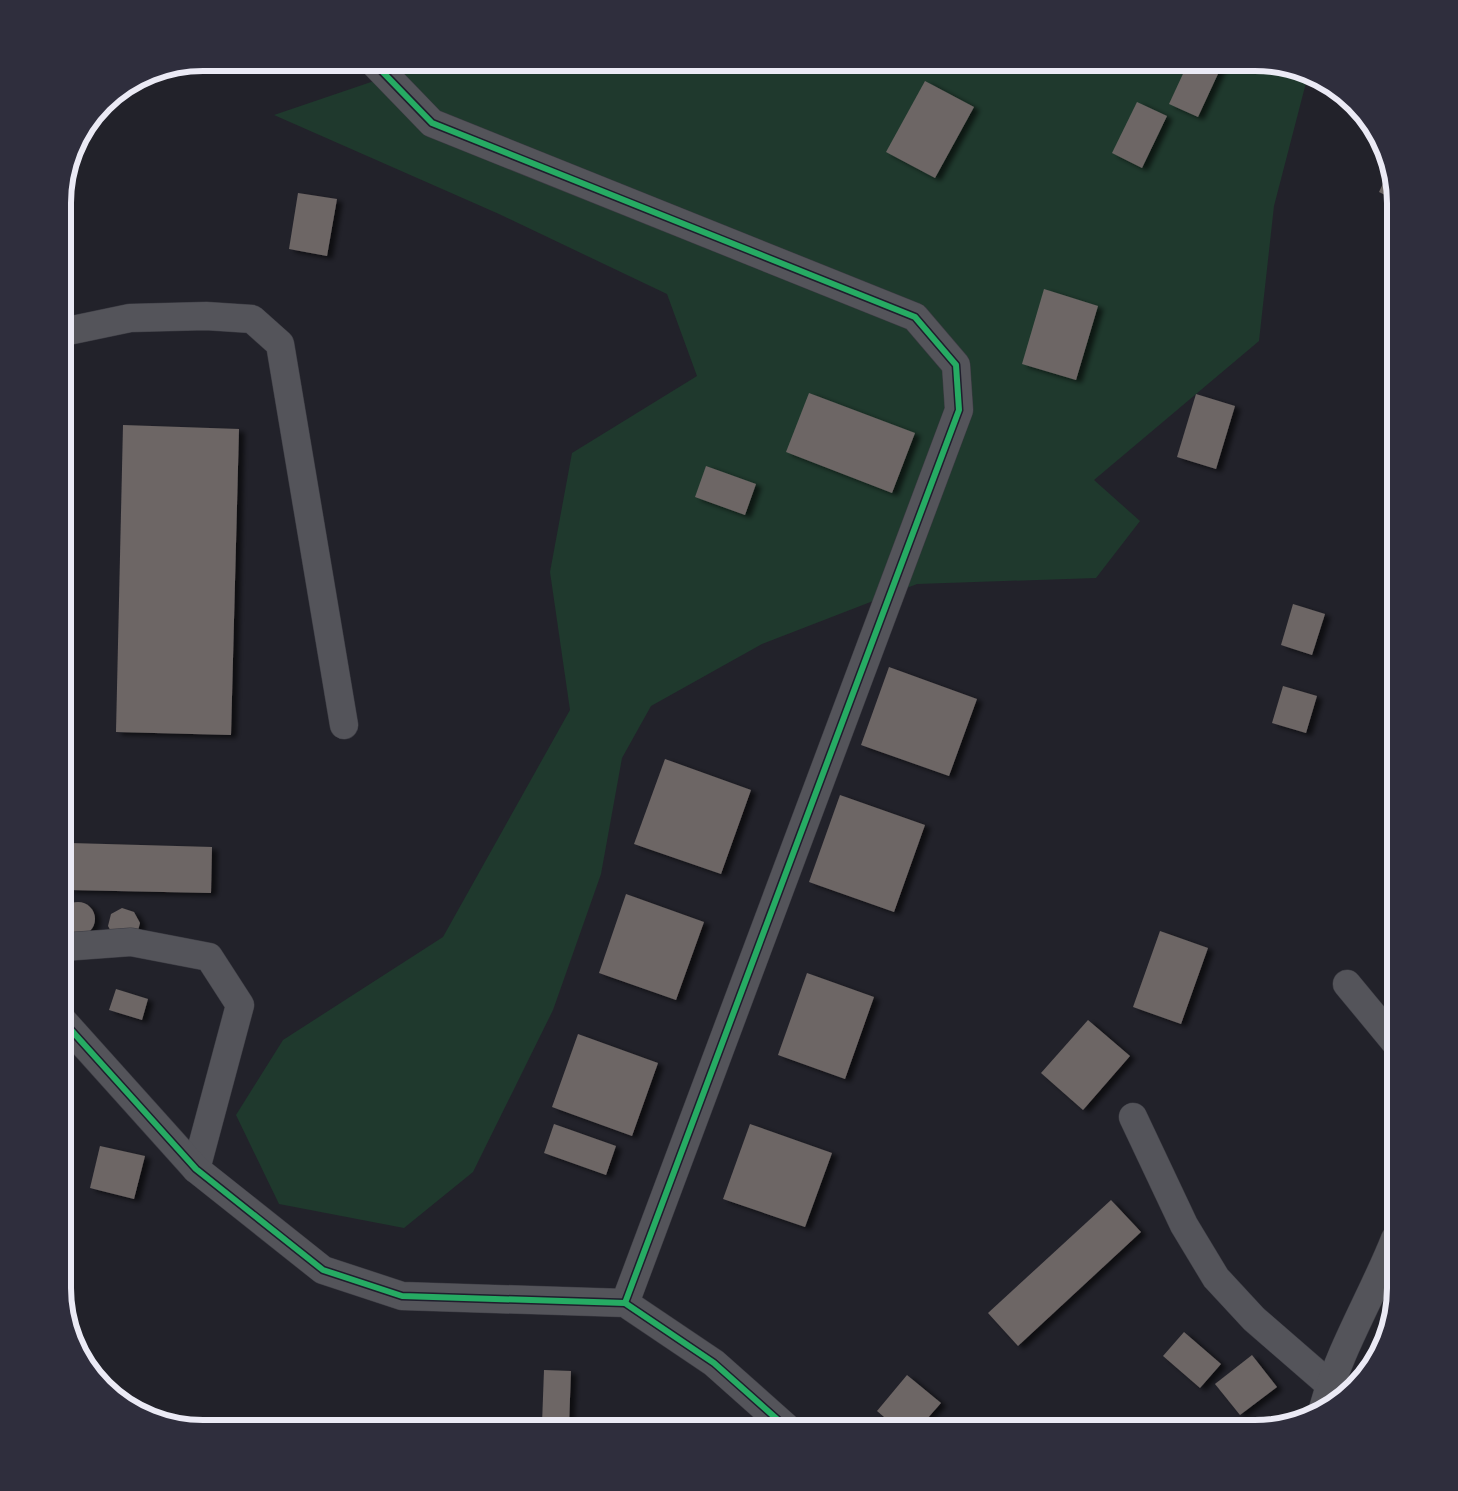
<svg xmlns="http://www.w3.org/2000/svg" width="1458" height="1491" font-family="Helvetica,sans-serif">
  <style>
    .green { fill: #1f392d }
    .building { fill: #6d6665; filter: url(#shadow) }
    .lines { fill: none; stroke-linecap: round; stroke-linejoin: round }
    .minor-casing { stroke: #3c3c43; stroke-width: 29 }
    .minor { stroke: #54545a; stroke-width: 28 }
    .cycleway-casing { stroke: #1f1e2d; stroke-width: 9 }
    .cycleway { stroke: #26ab63; stroke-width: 6 }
    .rim { fill: none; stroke: #ebeaf5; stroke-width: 6 }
  </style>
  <defs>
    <filter id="shadow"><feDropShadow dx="5.5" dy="3" stdDeviation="2.5" flood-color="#0009"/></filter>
  </defs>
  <rect width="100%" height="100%" fill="#22222a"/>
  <g class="green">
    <polygon points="427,63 1264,63 1308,75 1274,206 1259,341 1094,480 1140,521 1096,578 917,584 762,644 651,706 622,758 601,874 553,1010 473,1172 404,1228 279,1204 236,1115 283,1040 443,937 570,710 550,572 572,453 697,376 667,294 499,214 274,115"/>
    <polygon points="292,1425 326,1428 268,1428"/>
  </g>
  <g class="building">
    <polygon points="691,63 704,63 701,68"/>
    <polygon points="1188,63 1223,63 1198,117 1169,104"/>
    <polygon points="925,81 974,107 935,178 886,152"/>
    <polygon points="1137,102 1167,116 1142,168 1112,153"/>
    <polygon points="1389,171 1394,196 1395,200 1379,192"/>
    <polygon points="298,193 337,199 327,256 289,249"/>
    <polygon points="1395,270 1395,293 1389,291"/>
    <polygon points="1044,289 1098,306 1076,380 1022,364"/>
    <polygon points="809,393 915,433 892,493 786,452"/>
    <polygon points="1196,394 1235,406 1216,469 1177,457"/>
    <polygon points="123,425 239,429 231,735 116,732"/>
    <polygon points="706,466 756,484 745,515 695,497"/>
    <polygon points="1293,604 1325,614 1312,655 1281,645"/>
    <polygon points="889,667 977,699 949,776 861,745"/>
    <polygon points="1283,686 1317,696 1306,733 1272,723"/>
    <polygon points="665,759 751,790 721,874 634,844"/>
    <polygon points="840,795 925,825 894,912 809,882"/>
    <polygon points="70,843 212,847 211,893 69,890"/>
    <polygon points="626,894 704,922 676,1000 599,973"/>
    <circle cx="78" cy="919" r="17"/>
    <polygon points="122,908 134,912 140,923 137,934 114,937 108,926 111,914"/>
    <polygon points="1160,931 1208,948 1181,1024 1133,1007"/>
    <polygon points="807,973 874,997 845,1079 778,1055"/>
    <polygon points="116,989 148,999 142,1020 109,1010"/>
    <polygon points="1088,1020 1130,1056 1083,1110 1041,1073"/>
    <polygon points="578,1034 658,1063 632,1136 552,1107"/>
    <polygon points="554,1124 616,1146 606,1175 544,1153"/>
    <polygon points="750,1124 832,1153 805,1227 723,1199"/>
    <polygon points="100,1146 145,1156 134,1199 90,1188"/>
    <polygon points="1111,1200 1141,1232 1018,1346 988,1313"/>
    <polygon points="1184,1332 1221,1364 1200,1388 1163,1356"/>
    <polygon points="1252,1355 1277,1387 1240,1415 1215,1384"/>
    <polygon points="544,1370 571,1371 569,1425 542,1424"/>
    <polygon points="907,1375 941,1403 919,1428 897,1428 877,1411"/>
    <polygon points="416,1417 454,1428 413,1428"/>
    <polygon points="612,1420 625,1428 606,1428"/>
  </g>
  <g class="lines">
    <defs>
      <g id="minor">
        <polyline points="374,63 432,123 915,317 956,365 959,410 625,1303"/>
        <polyline points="63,332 130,318 206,316 252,319 280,344 344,725"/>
        <polyline points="63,947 131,942 209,957 240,1005 196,1169"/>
        <polyline points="1347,984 1395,1042"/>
        <polyline points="63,1021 196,1169 323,1270 402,1296 625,1303 714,1363 787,1428"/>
        <polyline points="1133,1117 1184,1225 1216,1278 1254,1319 1330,1385"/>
        <path d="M1323,1409C1339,1350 1373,1295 1395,1239"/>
      </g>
    </defs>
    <use href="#minor" class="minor-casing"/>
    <use href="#minor" class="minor"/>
    <defs>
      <g id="cycleway">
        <polyline points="374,63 432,123 915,317 956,365 959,410 625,1303"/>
        <polyline points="63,1021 196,1169 323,1270 402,1296 625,1303 714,1363 787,1428"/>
      </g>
    </defs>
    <use href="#cycleway" class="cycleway-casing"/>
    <use href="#cycleway" class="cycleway"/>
  </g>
  <path d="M0 0H1458V1491H0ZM203 71H1255A132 132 0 0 1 1387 203V1288A132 132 0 0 1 1255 1420H203A132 132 0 0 1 71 1288V203A132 132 0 0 1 203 71Z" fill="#2f2e3d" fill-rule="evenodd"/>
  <path class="rim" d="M203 71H1255A132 132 0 0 1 1387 203V1288A132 132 0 0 1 1255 1420H203A132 132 0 0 1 71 1288V203A132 132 0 0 1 203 71Z"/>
</svg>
